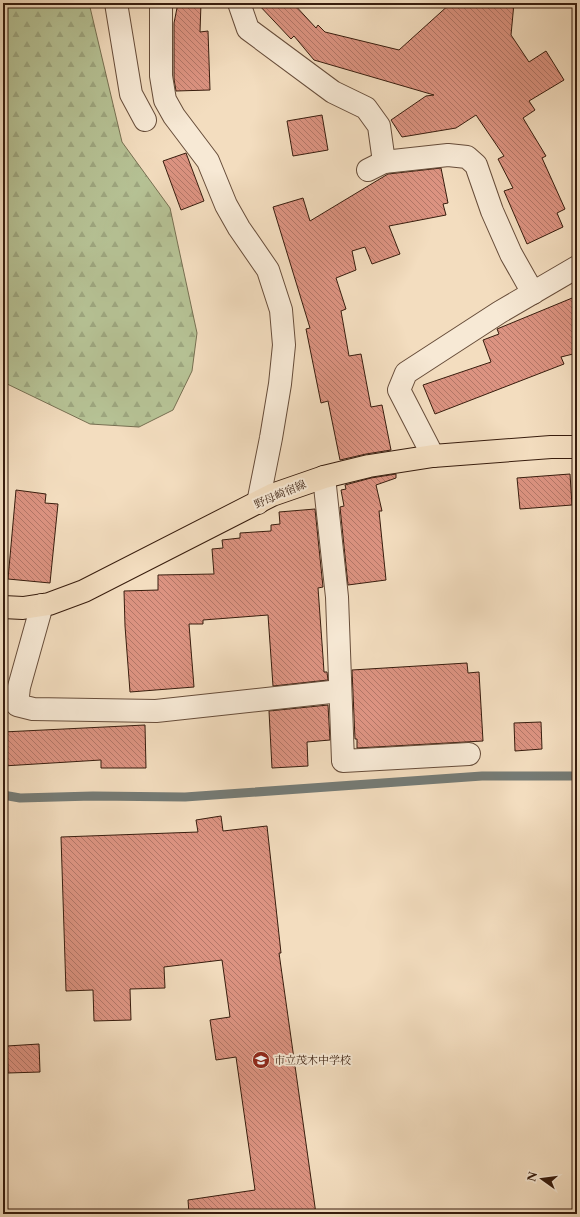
<svg xmlns="http://www.w3.org/2000/svg" width="580" height="1217" font-family="'Libre Caslon Text','Noto Serif JP',serif">
  <style>
    .forest { fill: url(#forest-firs); stroke: #777052 }
    .lines { fill: none; stroke-linecap: round; stroke-linejoin: round }
    .stream { stroke: #757b75; stroke-width: 9 }
    .building { fill: url(#building-back-hatch); stroke: #381d0e }
    .minor-casing { stroke: #674d3a; stroke-width: 24 }
    .major-casing { stroke: #381d0e; stroke-width: 24 }
    .minor { stroke: #f7e9d5; stroke-width: 22 }
    .major { stroke: #f3ddbf; stroke-width: 22 }
    .labels { text-anchor: middle; stroke-width: 4; stroke-linejoin: round; paint-order: stroke }
    .street-label { font-size: 11px; fill: #381d0e; stroke: #f7e9d5 }
    .poi-label { font-size: 11px; fill: #381d0e; stroke: #f7e9d5; text-anchor: start }
  </style>
  <defs>
    <pattern id="forest-firs" width="22" height="20" patternUnits="userSpaceOnUse"><rect width="22" height="20" fill="#b6c295"/><path d="M5 1l3.5 6h-7zM16 11l3.5 6h-7z" fill="#9da67f"/></pattern>
    <pattern id="building-back-hatch" width="6" height="6" patternUnits="userSpaceOnUse"><rect width="6" height="6" fill="#dc9381"/><path d="M-1 5l2 2M0 0l6 6M5-1l2 2" fill="none" stroke="#b37768"/></pattern>
  </defs>
  <rect width="100%" height="100%" fill="#f3ddbf"/>
  <filter id="stains"><feTurbulence type="fractalNoise" baseFrequency=".005" numOctaves="4"/><feColorMatrix values="0 0 0 0 .2 0 0 0 0 .09 0 0 0 0 .02 0 0 0 .5 -.17"/></filter>
  <radialGradient id="worn" r=".72"><stop offset=".6" stop-color="#630" stop-opacity="0"/><stop offset="1" stop-color="#630" stop-opacity=".3"/></radialGradient>
  <polygon class="forest" points="3,3 89,3 122,142 170,208 197,333 192,371 173,410 139,427 90,424 3,382"/>
  <g class="lines">
    <polyline class="stream" points="3,795 20,798 93,796 185,797 482,776 577,776"/>
  </g>
  <g class="building">
    <polygon points="178,3 201,3 200,32 208,31 210,90 176,91 174,79 174,23"/>
    <polygon points="257,3 293,3 316,28 318,25 325,32 399,50 451,3 514,3 511,35 529,62 546,51 564,80 529,101 535,110 523,118 546,156 542,158 565,209 557,213 563,227 527,244 504,191 513,188 498,159 504,156 476,115 456,128 402,137 391,120 426,96 434,95 314,60 294,36 291,39"/>
    <polygon points="322,115 328,150 293,156 287,121"/>
    <polygon points="186,153 204,201 181,210 163,161"/>
    <polygon points="441,168 448,203 443,204 446,215 389,226 400,254 372,264 365,247 352,251 356,270 336,278 346,309 341,311 349,356 361,354 371,407 382,405 391,450 366,454 340,460 328,401 321,403 306,329 310,328 273,207 303,198 310,221 388,174"/>
    <polygon points="577,296 577,353 561,357 564,364 435,414 423,385 491,362 483,340 499,334 497,329"/>
    <polygon points="396,474 396,478 376,485 382,511 379,511 386,580 348,585 340,507 344,506 341,490 346,489 345,485 371,478"/>
    <polygon points="570,474 572,505 520,509 517,478"/>
    <polygon points="16,490 46,494 45,503 58,504 50,583 8,579"/>
    <polygon points="315,509 323,587 318,588 323,657 324,672 327,672 328,680 273,686 268,615 203,620 203,624 189,624 194,687 130,692 125,626 124,591 158,590 158,575 214,574 212,549 223,548 222,540 240,538 240,533 271,531 271,525 280,524 279,512"/>
    <polygon points="467,663 468,673 479,672 483,741 357,748 357,739 355,739 352,670"/>
    <polygon points="328,705 330,740 307,742 308,766 272,768 269,711"/>
    <polygon points="541,722 542,749 515,751 514,723"/>
    <polygon points="145,725 146,768 101,768 101,760 3,766 3,732"/>
    <polygon points="221,816 223,831 267,826 281,953 279,953 316,1214 189,1214 188,1200 255,1190 236,1057 216,1060 210,1020 230,1017 222,960 164,967 165,988 130,989 131,1020 94,1021 93,990 66,991 61,837 198,832 196,820"/>
    <polygon points="39,1044 40,1072 8,1073 7,1046"/>
  </g>
  <g class="lines">
    <defs>
      <g id="minor">
        <polyline points="116,3 131,94 145,120"/>
        <polyline points="162,3 161,7 161,76 165,100 174,116 208,161 226,205 239,228 268,270 281,310 284,345 280,384 271,438 258,503"/>
        <polyline points="239,3 248,29 333,92 366,108 379,126 384,162"/>
        <polyline points="368,170 384,162 448,155 467,157 476,165 492,211 511,254 533,293"/>
        <polyline points="433,456 399,390 406,373 500,312 577,267"/>
        <polyline points="324,477 337,597 343,761 469,754"/>
        <polyline points="42,605 19,687 17,705 33,709 156,711 340,691"/>
      </g>
      <polyline id="major" points="3,607 23,608 49,604 84,591 272,495 324,477 369,466 433,456 551,447 577,447"/>
    </defs>
    <use href="#minor" class="minor-casing"/>
    <use href="#major" class="major-casing"/>
    <use href="#minor" class="minor"/>
    <use href="#major" class="major"/>
  </g>
  <defs>
    <symbol id="school-disc" viewBox="-11 -11 22 22"><circle r="9.5" fill="#8f2418" stroke="#f7e9d5"/><path d="M0-5L7-2L0 1L-7-2ZM-4 1L0 2.5L4 1V4Q0 6-4 4Z" fill="#fff"/></symbol>
  </defs>
  <g fill-rule="evenodd">
    <use href="#school-disc" x="251" y="1050" width="20" height="20"/>
  </g>
  <g class="labels">
    <g class="street-label">
      <text transform="translate(280 494) rotate(-23)" y="4">野母崎宿線</text>
    </g>
    <g class="poi-label">
      <text x="274" y="1064">市立茂木中学校</text>
    </g>
  </g>
  <rect width="580" height="1217" fill="none" stroke="#f3ddbf" stroke-width="16"/>
  <rect x="4" y="4" width="572" height="1209" fill="none" stroke="#381d0e" stroke-width="2"/>
  <rect x="8" y="8" width="564" height="1201" fill="none" stroke="#381d0e"/>
  <g transform="translate(542 1179) rotate(284)" stroke="#f7e9d5" stroke-width="3" paint-order="stroke">
  <path d="M0-3L7 15L0 10L-7 15Z" fill="#381d0e"/>
  <text y="-6" font-size="11" font-weight="bold" text-anchor="middle" fill="#381d0e">N</text>
  </g>
  <rect width="100%" height="100%" filter="url(#stains)"/>
  <rect width="100%" height="100%" fill="url(#worn)"/>
</svg>
